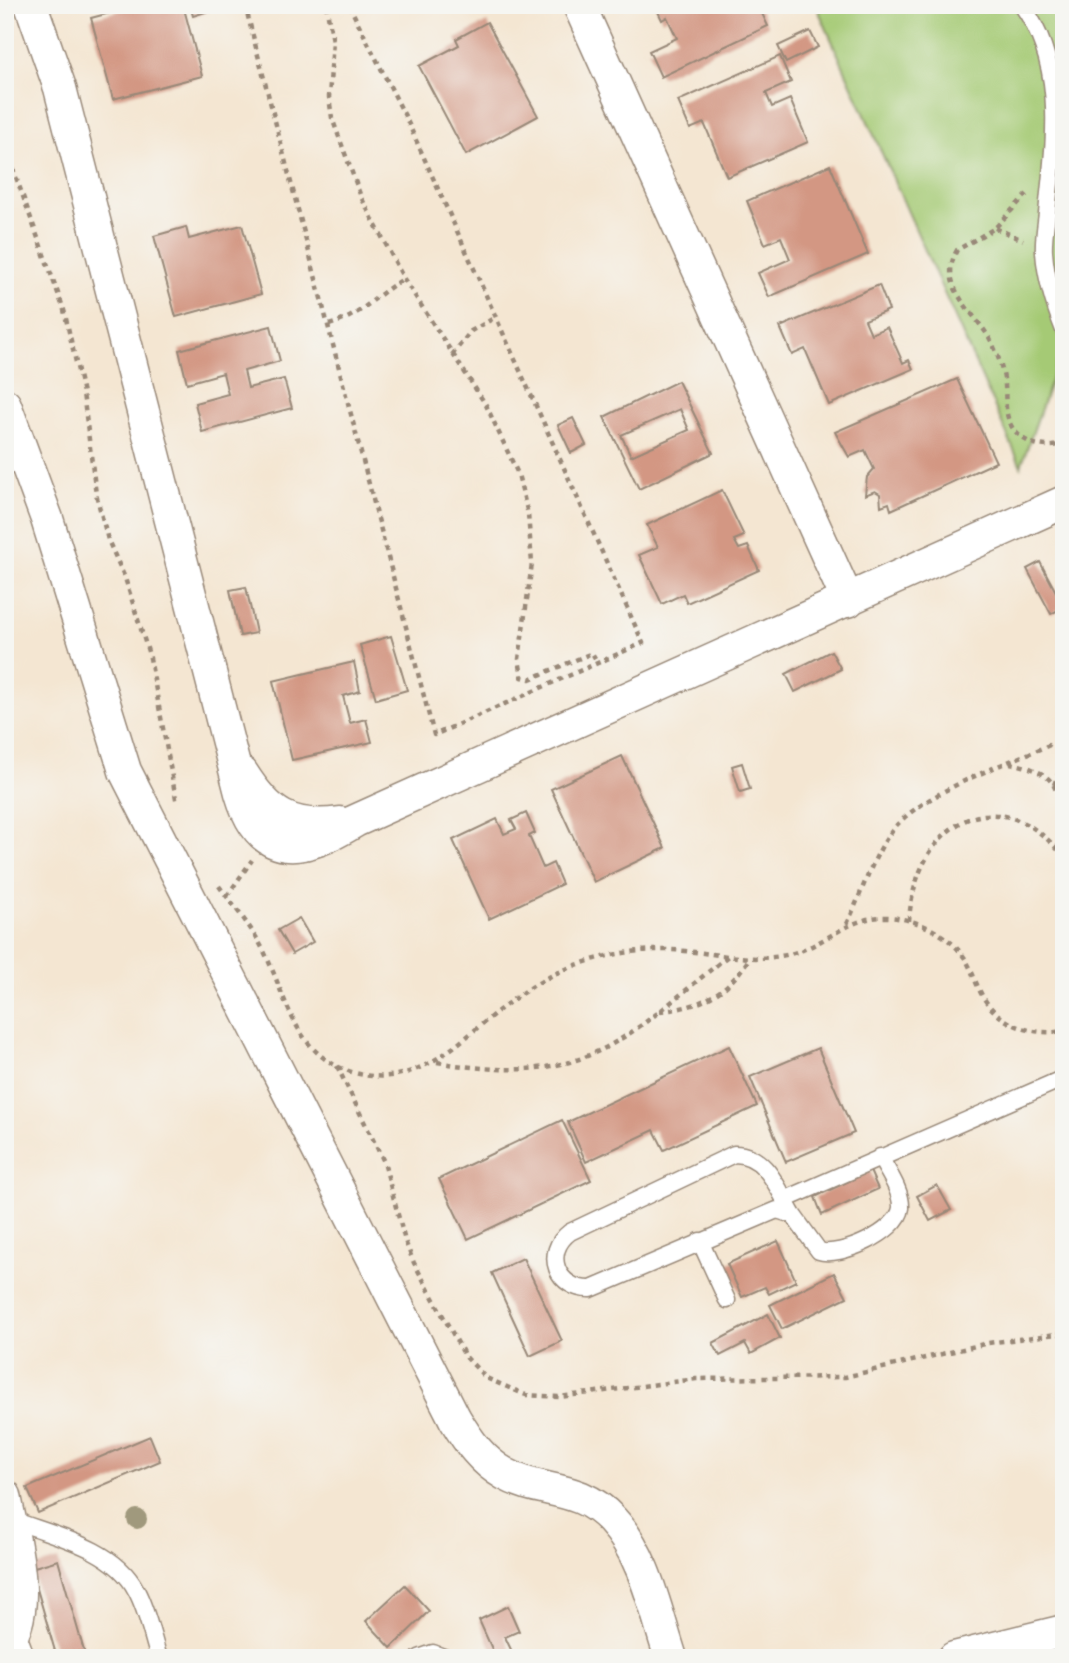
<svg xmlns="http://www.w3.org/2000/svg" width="1069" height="1663" font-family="Pangolin,sans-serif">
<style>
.green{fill:#a5ca74;stroke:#707a49;stroke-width:2}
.building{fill:#d39783;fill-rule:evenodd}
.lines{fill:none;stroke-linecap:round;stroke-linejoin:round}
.lane-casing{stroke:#988878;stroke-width:19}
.street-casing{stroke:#988878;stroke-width:35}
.path{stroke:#988878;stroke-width:4.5;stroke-dasharray:5 5;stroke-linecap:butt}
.lane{stroke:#fff;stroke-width:16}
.street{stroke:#fff;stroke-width:32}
.tree{fill:#a0997d}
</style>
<rect width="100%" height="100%" fill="#f6f6f2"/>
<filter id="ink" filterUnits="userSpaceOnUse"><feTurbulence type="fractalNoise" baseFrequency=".0143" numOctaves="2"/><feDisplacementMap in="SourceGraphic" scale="14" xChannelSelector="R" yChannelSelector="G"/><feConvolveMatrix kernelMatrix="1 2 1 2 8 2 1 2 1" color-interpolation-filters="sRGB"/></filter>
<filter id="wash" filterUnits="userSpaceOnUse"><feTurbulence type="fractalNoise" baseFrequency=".00686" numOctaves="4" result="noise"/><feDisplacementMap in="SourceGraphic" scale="28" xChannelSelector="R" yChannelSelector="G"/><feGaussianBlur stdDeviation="1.57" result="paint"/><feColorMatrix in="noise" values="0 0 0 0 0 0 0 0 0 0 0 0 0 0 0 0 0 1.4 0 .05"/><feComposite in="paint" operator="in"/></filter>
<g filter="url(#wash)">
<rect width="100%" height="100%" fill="#f4e6d2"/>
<!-- green -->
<polygon class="green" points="816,5 1064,5 1064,343 1021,466"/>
<g id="blocks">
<!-- building -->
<g class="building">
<polygon points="140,5 183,5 202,76 113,99 91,18"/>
<polygon points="190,5 213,5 215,9 193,16"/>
<polygon points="655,5 744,5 745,8 758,5 768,26 661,77 649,51 677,38 667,17 662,20"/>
<polygon points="487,22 538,116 466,155 419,66 459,45 456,39"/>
<polygon points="810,31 818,47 786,63 778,46"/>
<polygon points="780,56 791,82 766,93 772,107 790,99 808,142 727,177 704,123 690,129 678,101"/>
<polygon points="830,165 868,254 769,297 758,273 790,259 781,237 765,244 747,201"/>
<polygon points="242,225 261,294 176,317 154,236 186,227 189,239"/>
<polygon points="879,285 889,310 865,320 871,334 887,327 903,363 909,360 913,369 829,405 805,349 792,355 780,327"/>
<polygon points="271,326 280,361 244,371 248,388 284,379 292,408 202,432 195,403 228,394 223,373 187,383 179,350"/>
<polygon points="957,379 996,462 891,510 889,503 881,506 880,494 875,491 865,495 867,477 874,469 865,450 849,457 835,432"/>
<path d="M 678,381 L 713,453 L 639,489 L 604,417 ZM 680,409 L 689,430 L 631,456 L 621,435 Z"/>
<polygon points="573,418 586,445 571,453 558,425"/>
<polygon points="722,490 744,536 734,540 739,549 748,546 759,570 687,603 683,594 662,604 639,555 658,547 647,525"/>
<polygon points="1040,562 1064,607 1051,614 1027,569"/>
<polygon points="246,587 256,633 240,636 230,590"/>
<polygon points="391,636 407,690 376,699 360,645"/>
<polygon points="831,651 841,669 795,692 786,674"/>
<polygon points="354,662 360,691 343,696 350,723 366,719 372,742 292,760 273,681"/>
<polygon points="622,756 665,848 594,882 551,789"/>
<polygon points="742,763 750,789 740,792 732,766"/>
<polygon points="526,813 535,833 529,836 543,868 553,863 562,884 489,919 453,840 497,819 504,834 516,829 511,820"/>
<polygon points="299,918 313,942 292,954 278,930"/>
<polygon points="729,1046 757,1106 664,1150 654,1130 586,1162 568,1122"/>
<polygon points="818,1048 854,1133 786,1162 750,1077"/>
<polygon points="562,1120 591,1180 468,1239 439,1179"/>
<polygon points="870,1171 878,1189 822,1215 815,1197"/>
<polygon points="937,1185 951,1210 930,1221 917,1196"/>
<polygon points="778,1241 796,1281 769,1294 765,1287 742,1297 727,1264"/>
<polygon points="523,1258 562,1341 530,1356 492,1273"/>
<polygon points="834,1273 847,1297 782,1329 770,1305"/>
<polygon points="768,1314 780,1338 751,1354 745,1343 720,1356 713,1343"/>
<polygon points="150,1436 160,1461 38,1513 27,1488"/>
<polygon points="58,1560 86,1658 57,1658 31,1568"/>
<polygon points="405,1585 429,1611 391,1648 366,1621"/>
<polygon points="508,1606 519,1631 505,1637 515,1658 496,1658 479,1620"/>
</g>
</g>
</g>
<g filter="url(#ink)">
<use href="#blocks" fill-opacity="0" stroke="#988878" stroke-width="2"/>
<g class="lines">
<!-- lane casing -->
<g class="lane-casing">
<g id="lane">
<path d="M 1022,5 C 1065,66 1055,134 1048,203 C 1047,219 1043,236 1044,252 C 1046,279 1054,305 1064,330"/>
<polyline points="784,1200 1064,1078"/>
<path d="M 793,1215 C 778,1190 767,1154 734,1154 L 570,1232 C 542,1253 557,1290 591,1289 L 777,1210 L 793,1215 L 819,1251 C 840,1258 898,1232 901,1208 C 902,1191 887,1171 880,1157"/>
<polyline points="700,1241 727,1300"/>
<path d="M 10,1519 C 51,1535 114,1547 136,1590 C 147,1610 152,1636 159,1658"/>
<polyline points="16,1629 27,1658"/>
<polyline points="419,1658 433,1653 446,1658"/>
</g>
</g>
<!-- street casing -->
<g class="street-casing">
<g id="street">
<path d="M 31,5 L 60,88 L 241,793 C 261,862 303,853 355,821 L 1064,502"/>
<polyline points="579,5 848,601"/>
<path d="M 5,405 L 47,519 L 125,771 L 455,1419 C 468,1441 482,1461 505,1474 C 542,1495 578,1483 612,1520 C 645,1555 656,1613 671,1658"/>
<path d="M 242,773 C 268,814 290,830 340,823"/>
<path d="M 5,1496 C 12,1534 35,1614 5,1643"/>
<polyline points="954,1658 1064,1631"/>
</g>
</g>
<!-- path -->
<g class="path">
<polyline points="245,5 434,735 643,643 406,118 349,5"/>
<polyline points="326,5 333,41 329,97 332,118 361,197 404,279 486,405 518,474 528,514 532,563 519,659 522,677 530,679 592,653 598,663"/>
<polyline points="5,88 12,166 64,310 83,393 96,494 108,540 125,578 150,658 177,804"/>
<path d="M 1027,194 L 995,228 L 957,250 C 937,286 973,310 990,339 C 997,352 1003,369 1005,385 C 1006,399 1004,414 1012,427 C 1024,445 1044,449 1064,444"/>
<polyline points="995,228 1023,240"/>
<path d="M 329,325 C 364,315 374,295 404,279"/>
<polyline points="452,355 471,331 494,318"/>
<path d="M 1010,763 C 1025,766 1046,771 1054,786 C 1058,794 1059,804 1064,812"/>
<polyline points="1054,785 1064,759"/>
<path d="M 219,886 C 232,904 248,923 259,942 C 287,991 290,1055 355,1073 C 416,1089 455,1045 498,1011 C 518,995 542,979 566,969 C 602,954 646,947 685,951 C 719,954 756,963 790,954 C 823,946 846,919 881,917 C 911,916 947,932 964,957 C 973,970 976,987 985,1000 C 1002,1026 1034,1036 1064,1031"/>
<polyline points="227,896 252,860"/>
<path d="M 909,921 C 915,826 995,772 1064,857"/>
<path d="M 847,924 C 861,895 872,858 891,832 C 921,791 1016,760 1064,739"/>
<path d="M 660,1011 C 701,1008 729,992 750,957"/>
<path d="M 437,1062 C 587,1088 619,1043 728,956"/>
<polyline points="337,1066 384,1162 405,1241 414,1263 465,1356 486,1378 526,1395 559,1397 696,1379 845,1377 988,1343 1064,1333"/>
</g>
<!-- lane -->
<use href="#lane" class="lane"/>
<!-- street -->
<use href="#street" class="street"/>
</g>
<!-- trees -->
<circle class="tree" cx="137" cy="1519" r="10"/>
</g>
<!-- margin -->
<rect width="1069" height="1663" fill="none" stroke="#f6f6f2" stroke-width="28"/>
</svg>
